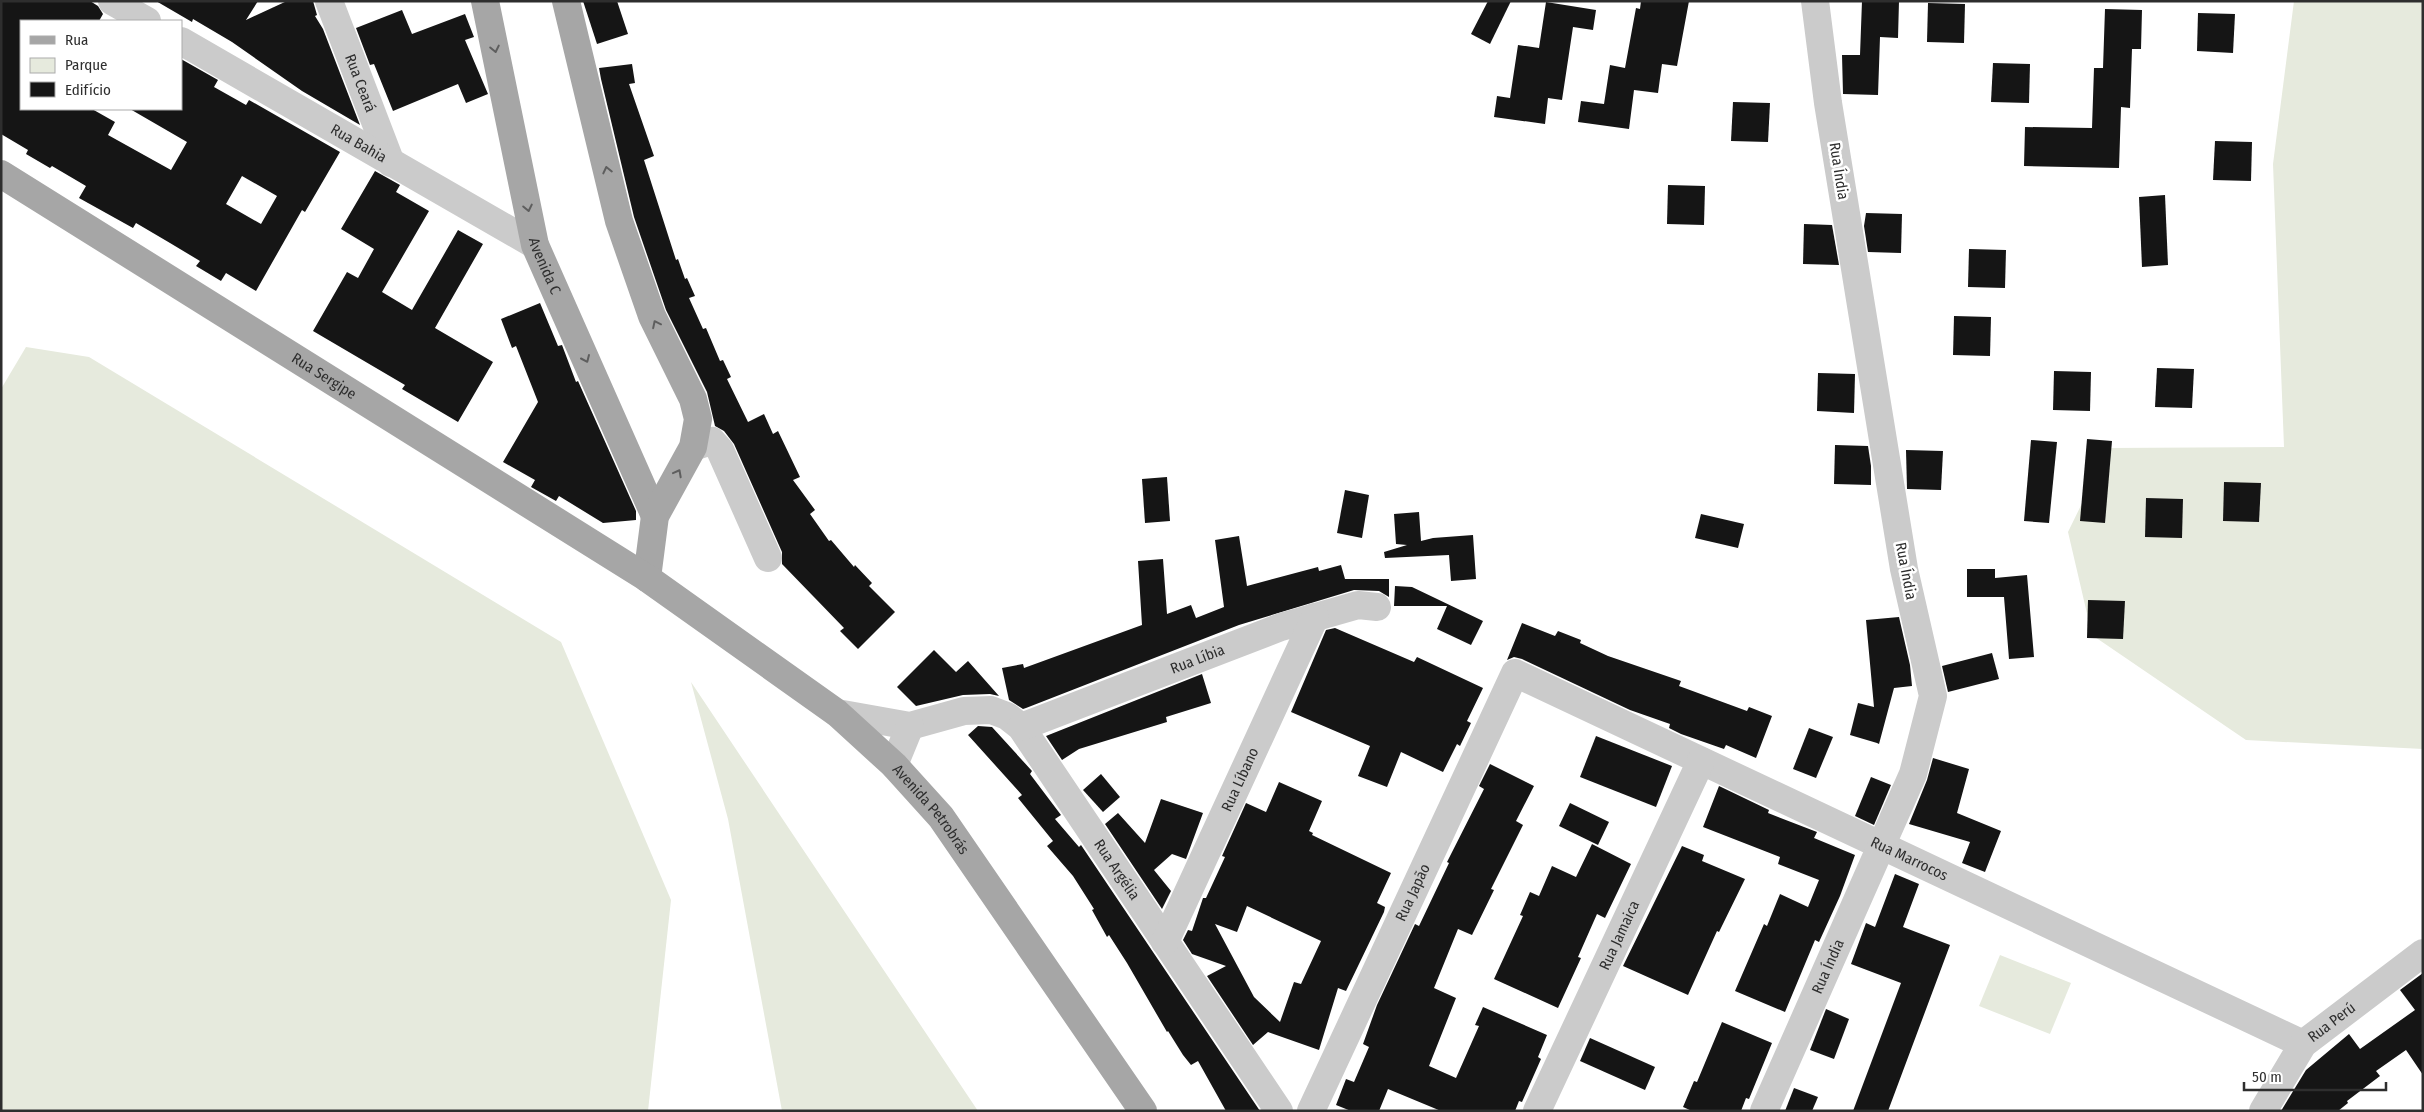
<svg xmlns="http://www.w3.org/2000/svg" width="2424" height="1112" font-family="'Fira Sans Condensed',sans-serif">
<style>
.green{fill:#e6eadd}
.building{fill:#151515;fill-rule:evenodd}
.lines{fill:none;stroke-linecap:round;stroke-linejoin:round}
.minor{stroke:#cbcbcb;stroke-width:28}
.major{stroke:#a6a6a6;stroke-width:28}
.oneway{stroke:#5e5e5e}
.labels{text-anchor:middle;dominant-baseline:central;stroke-width:5;stroke-linejoin:round;paint-order:stroke}
.street-label{font-size:15px;fill:#2e2e2e;stroke:#fff}
</style>
<rect width="100%" height="100%" fill="#fff"/>
<!-- green -->
<g class="green">
<polygon points="2294,1 2423,1 2423,749 2246,740 2092,635 2068,532 2109,448 2284,447 2273,164"/>
<polygon points="26,347 89,357 561,642 671,900 648,1111 1,1111 1,389"/>
<polygon points="691,682 978,1111 782,1111 728,819"/>
<polygon points="2000,955 2071,983 2050,1034 1979,1006"/>
</g>
<!-- building -->
<g class="building">
<path d="M 1,1 L 90,1 L 98,6 L 103,14 L 99,21 L 21,21 L 21,109 L 92,109 L 115,122 L 108,135 L 171,170 L 187,142 L 130,109 L 181,109 L 181,59 L 218,80 L 214,87 L 246,105 L 249,100 L 340,152 L 305,212 L 302,210 L 256,291 L 226,273 L 221,281 L 196,266 L 200,261 L 170,243 L 136,223 L 133,228 L 79,198 L 86,186 L 52,166 L 50,168 L 26,154 L 28,150 L 1,134 ZM 242,176 L 277,196 L 261,224 L 226,204 Z"/>
<polygon points="156,1 258,1 246,20 287,1 313,1 317,15 315,16 323,29 360,125 302,91 232,42 193,19 192,22"/>
<polygon points="583,1 617,1 628,34 597,44"/>
<polygon points="1488,1 1511,1 1490,44 1471,34"/>
<polygon points="1641,1 1689,1 1677,66 1662,64 1658,93 1634,90 1629,129 1578,122 1581,101 1604,104 1610,65 1625,68 1636,8 1640,9"/>
<polygon points="1862,1 1899,1 1898,38 1880,37 1878,95 1843,94 1842,55 1860,55"/>
<polygon points="1546,2 1596,10 1593,30 1573,27 1562,100 1548,98 1545,124 1494,117 1497,96 1510,98 1518,45 1539,48"/>
<polygon points="1928,3 1965,4 1964,43 1927,42"/>
<polygon points="2105,9 2142,10 2141,49 2132,49 2130,108 2121,107 2119,168 2024,166 2025,127 2092,128 2094,68 2103,68"/>
<polygon points="402,10 412,34 465,14 474,37 465,40 488,94 466,103 458,84 393,111 374,64 370,65 356,28"/>
<polygon points="2198,13 2235,14 2233,53 2197,51"/>
<polygon points="1993,63 2030,64 2029,103 1991,102"/>
<polygon points="632,64 635,83 629,84 654,156 644,160 676,260 678,259 685,279 687,278 695,296 689,298 703,329 706,328 720,361 723,360 731,377 727,379 748,422 764,414 773,434 778,431 800,477 793,480 815,510 810,514 829,541 831,540 854,567 855,565 872,583 869,586 895,612 858,649 840,631 844,628 782,564 782,552 734,444 724,431 715,426 707,392 666,310 634,217 601,79 599,68"/>
<polygon points="1733,102 1770,103 1768,142 1731,141"/>
<polygon points="2215,141 2252,142 2251,181 2213,180"/>
<polygon points="375,171 400,185 396,192 429,211 382,292 412,310 458,230 483,244 435,328 493,362 458,422 402,389 405,385 313,331 347,272 358,278 374,249 341,229"/>
<polygon points="1668,185 1705,186 1704,225 1667,224"/>
<polygon points="2165,195 2168,265 2142,267 2139,197"/>
<polygon points="1866,213 1902,214 1901,253 1868,252 1864,226"/>
<polygon points="1804,224 1832,225 1839,265 1803,264"/>
<polygon points="1969,249 2006,250 2005,288 1968,287"/>
<polygon points="540,303 558,346 562,345 576,382 578,381 636,511 636,520 603,523 559,496 556,501 531,487 535,480 503,462 538,402 516,346 512,348 501,319"/>
<polygon points="1954,316 1991,317 1990,356 1953,355"/>
<polygon points="2157,368 2194,369 2192,408 2155,407"/>
<polygon points="2054,371 2091,372 2090,411 2053,410"/>
<polygon points="1818,373 1855,374 1854,413 1817,411"/>
<polygon points="2087,439 2112,441 2105,523 2080,521"/>
<polygon points="2031,440 2057,442 2049,523 2024,521"/>
<polygon points="1835,445 1868,446 1871,466 1871,485 1834,484"/>
<polygon points="1906,450 1943,451 1941,490 1907,489"/>
<polygon points="1167,477 1170,521 1145,523 1142,479"/>
<polygon points="2224,482 2261,483 2259,522 2223,521"/>
<polygon points="1345,490 1369,495 1362,538 1337,533"/>
<polygon points="2146,498 2183,499 2182,538 2145,537"/>
<polygon points="1419,512 1421,541 1433,538 1473,535 1476,579 1451,581 1449,555 1385,558 1384,552 1407,545 1396,544 1394,514"/>
<polygon points="1701,514 1744,524 1738,548 1695,538"/>
<polygon points="1239,536 1247,586 1318,567 1319,571 1341,565 1345,579 1389,579 1389,597 1379,591 1354,590 1239,625 1026,708 1023,709 1009,700 1002,668 1023,664 1024,668 1142,625 1138,561 1163,559 1167,614 1191,605 1196,618 1224,607 1215,540"/>
<polygon points="1967,569 1995,569 1995,578 2027,575 2034,657 2009,659 2004,597 1967,597"/>
<polygon points="1395,586 1412,587 1483,621 1471,645 1437,629 1447,606 1394,606"/>
<polygon points="2088,600 2125,601 2123,639 2087,638"/>
<polygon points="1899,617 1910,665 1912,686 1894,688 1879,744 1877,743 1850,735 1858,703 1874,707 1866,620"/>
<polygon points="1522,623 1555,636 1558,631 1581,640 1580,643 1608,656 1681,681 1679,686 1747,711 1749,707 1772,716 1756,758 1726,745 1724,749 1681,734 1669,728 1670,724 1630,710 1522,659 1514,657 1507,660"/>
<polygon points="1335,628 1414,662 1417,657 1483,688 1467,721 1471,723 1460,746 1457,744 1443,772 1401,752 1387,787 1358,776 1370,746 1291,712 1326,630"/>
<polygon points="934,650 956,672 968,661 999,696 990,694 963,695 916,706 897,687"/>
<polygon points="1992,653 1999,679 1948,692 1942,666"/>
<polygon points="1202,674 1211,703 1166,717 1167,722 1079,749 1062,760 1046,736"/>
<polygon points="978,726 992,727 1032,771 1030,774 1061,815 1055,819 1079,847 1081,845 1260,1111 1226,1111 1198,1061 1191,1065 1183,1055 1168,1031 1167,1032 1127,963 1109,935 1107,937 1092,910 1094,909 1073,876 1047,846 1053,841 1018,798 1022,795 968,735"/>
<polygon points="1809,728 1833,737 1816,778 1793,769"/>
<polygon points="1596,736 1672,766 1656,807 1580,777"/>
<polygon points="1933,758 1969,769 1957,813 2001,831 1985,872 1962,863 1970,842 1909,824 1927,780"/>
<polygon points="1490,764 1534,786 1516,821 1523,825 1491,889 1494,890 1472,935 1458,929 1434,988 1456,998 1429,1066 1456,1078 1479,1026 1475,1025 1483,1007 1547,1035 1538,1057 1541,1059 1522,1102 1519,1101 1515,1111 1441,1111 1388,1089 1379,1111 1351,1111 1336,1105 1346,1079 1354,1082 1369,1047 1363,1044 1377,1005 1415,924 1419,926 1449,863 1447,862 1484,789 1479,786"/>
<polygon points="1101,774 1120,797 1103,812 1083,790"/>
<polygon points="1871,777 1891,785 1874,825 1855,816"/>
<path d="M 1279,782 L 1322,801 L 1309,831 L 1313,833 L 1312,835 L 1391,873 L 1377,903 L 1385,907 L 1384,912 L 1346,991 L 1338,988 L 1319,1050 L 1268,1032 L 1253,1045 L 1207,976 L 1226,966 L 1192,954 L 1183,940 L 1188,930 L 1192,931 L 1203,898 L 1206,898 L 1225,857 L 1222,856 L 1246,803 L 1266,812 ZM 1247,906 L 1321,941 L 1301,984 L 1294,982 L 1280,1022 L 1254,997 L 1215,924 L 1237,932 Z"/>
<polygon points="1719,786 1769,810 1768,813 1817,832 1814,838 1855,855 1840,896 1819,942 1815,940 1785,1012 1735,991 1764,924 1767,926 1780,894 1808,907 1819,880 1778,864 1780,857 1703,827"/>
<polygon points="1161,799 1203,813 1186,859 1172,854 1154,870 1171,891 1162,909 1105,824 1118,813 1145,843"/>
<polygon points="1570,803 1609,822 1598,845 1559,826"/>
<polygon points="1592,844 1631,864 1605,918 1597,914 1578,957 1581,958 1558,1008 1494,979 1523,916 1520,915 1530,892 1539,896 1552,866 1576,877"/>
<polygon points="1682,846 1704,855 1702,861 1745,879 1719,932 1717,931 1688,995 1623,966"/>
<polygon points="1895,874 1919,884 1903,927 1950,945 1888,1111 1853,1111 1901,983 1851,964 1866,923 1875,927"/>
<polygon points="2423,973 2423,1075 2406,1050 2376,1071 2380,1076 2347,1101 2348,1103 2338,1111 2281,1111 2306,1070 2349,1034 2360,1049 2415,1010 2400,990"/>
<polygon points="1826,1009 1849,1019 1834,1059 1810,1050"/>
<polygon points="1722,1022 1772,1043 1749,1099 1746,1098 1741,1111 1692,1111 1683,1107 1694,1081 1697,1082"/>
<polygon points="1590,1038 1655,1067 1645,1090 1580,1061"/>
<polygon points="1794,1088 1818,1097 1812,1111 1785,1111"/>
</g>
<g class="lines">
<!-- minor -->
<g class="minor">
<polyline points="112,1 147,21"/>
<path id="s1" d="M 329,1 L 391,163"/>
<path id="s2" d="M 181,41 L 535,245"/>
<polyline points="693,447 712,441 720,450 768,558"/>
<path id="s3" d="M 837,713 L 910,726 L 964,711 L 991,710 L 1007,716 L 1021,727 L 1279,1111"/>
<path id="s4" d="M 1021,727 L 1281,627 L 1358,605 L 1377,607"/>
<polyline points="894,765 910,726"/>
<path id="s5" d="M 1165,942 L 1315,617"/>
<path id="s6" d="M 1311,1111 L 1515,673 L 2303,1044"/>
<path id="s7" d="M 1537,1111 L 1701,761"/>
<path id="s8" d="M 1764,1111 L 1913,774 L 1933,696 L 1904,569 L 1828,103 L 1815,1"/>
<path id="s9" d="M 2263,1111 L 2303,1044 L 2423,953"/>
</g>
<!-- major -->
<g class="major">
<path id="s10" d="M 485,1 L 535,245 L 655,516"/>
<polyline points="566,1 619,221 652,316 693,399 698,419 693,447 655,516 647,578"/>
<path id="s11" d="M 1,174 L 647,578 L 837,713 L 894,765 L 941,817 L 1143,1111"/>
</g>
</g>
<!-- one-way arrows -->
<defs><path id="oneway-chevron" d="M-2-3.5L2.5 0L-2 3.5" fill="none" stroke-width="1.6" stroke-linecap="round" stroke-linejoin="round" transform="scale(1.25)"/></defs>
<g class="oneway">
<use href="#oneway-chevron" transform="translate(495 49) rotate(78)"/>
<use href="#oneway-chevron" transform="translate(607 170) rotate(-103)"/>
<use href="#oneway-chevron" transform="translate(528 208) rotate(78)"/>
<use href="#oneway-chevron" transform="translate(656 324) rotate(-116)"/>
<use href="#oneway-chevron" transform="translate(586 359) rotate(66)"/>
<use href="#oneway-chevron" transform="translate(678 473) rotate(-62)"/>
</g>
<g class="labels">
<!-- street labels -->
<g class="street-label">
<text stroke="none"><textPath href="#s1" startOffset="88">Rua Ceará</textPath></text>
<text stroke="none"><textPath href="#s2" startOffset="205">Rua Bahia</textPath></text>
<text transform="translate(1839 171) rotate(81)">Rua Índia</text>
<text stroke="none"><textPath href="#s10" startOffset="272">Avenida C</textPath></text>
<text stroke="none"><textPath href="#s11" startOffset="381">Rua Sergipe</textPath></text>
<text transform="translate(1906 571) rotate(79)">Rua Índia</text>
<text stroke="none"><textPath href="#s4" startOffset="189">Rua Líbia</textPath></text>
<text stroke="none"><textPath href="#s5" startOffset="179">Rua Líbano</textPath></text>
<text stroke="none"><textPath href="#s11" startOffset="1130">Avenida Petrobrás</textPath></text>
<text stroke="none"><textPath href="#s6" startOffset="919">Rua Marrocos</textPath></text>
<text stroke="none"><textPath href="#s3" startOffset="364">Rua Argélia</textPath></text>
<text stroke="none"><textPath href="#s6" startOffset="241">Rua Japão</textPath></text>
<text stroke="none"><textPath href="#s7" startOffset="194">Rua Jamaica</textPath></text>
<text stroke="none"><textPath href="#s8" startOffset="158">Rua Índia</textPath></text>
<text stroke="none"><textPath href="#s9" startOffset="114">Rua Perú</textPath></text>
</g>
</g>
<!-- border -->
<rect width="2424" height="1112" fill="none" stroke="#2e2e2e" stroke-width="5"/>
<!-- legend -->
<rect x="20" y="20" width="162" height="90" fill="#ffffff" stroke="#ababab"/>
<rect x="30" y="36" width="25" height="8" fill="#a6a6a6" stroke="#ababab"/>
<text x="65" y="45" font-size="15" fill="#2e2e2e">Rua</text>
<rect x="30" y="58" width="25" height="15" fill="#e6eadd" stroke="#ababab"/>
<text x="65" y="70" font-size="15" fill="#2e2e2e">Parque</text>
<rect x="30" y="82" width="25" height="15" fill="#151515" stroke="#ababab"/>
<text x="65" y="95" font-size="15" fill="#2e2e2e">Edifício</text>
<!-- scale -->
<path d="M2244 1082v8h142v-8" fill="none" stroke="#2e2e2e" stroke-width="2.5"/>
<text x="2252" y="1082" font-size="15" fill="#2e2e2e" stroke="#ffffff" stroke-width="4" paint-order="stroke">50 m</text>
</svg>
